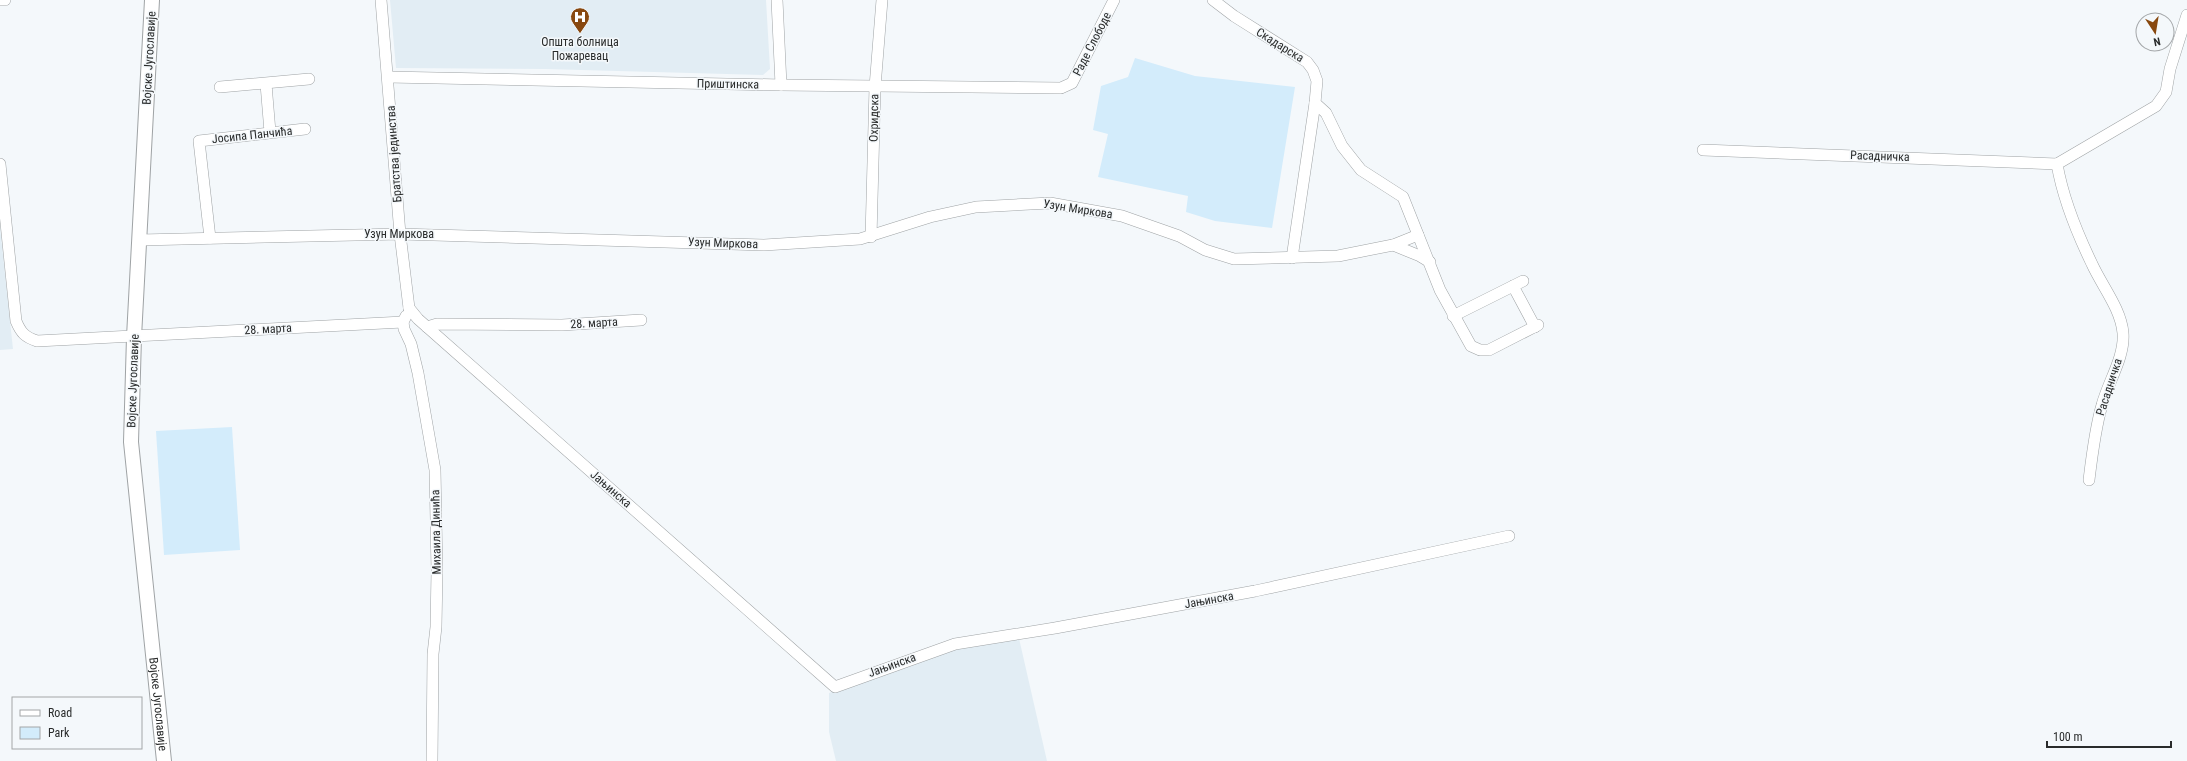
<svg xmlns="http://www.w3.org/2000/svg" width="2187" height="761" font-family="'Roboto Condensed',sans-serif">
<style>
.built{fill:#e2edf4}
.green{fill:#d3ecfb}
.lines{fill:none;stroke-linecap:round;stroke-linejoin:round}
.minor-casing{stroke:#9fa3a5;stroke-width:12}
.major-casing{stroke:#9fa3a5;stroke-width:16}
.minor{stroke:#fff;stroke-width:11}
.major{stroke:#fff;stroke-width:14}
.labels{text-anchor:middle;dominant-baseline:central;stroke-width:3;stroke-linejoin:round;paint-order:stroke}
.poi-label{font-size:12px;fill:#292b2b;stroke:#f4f8fb}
.street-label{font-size:12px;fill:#292b2b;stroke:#f4f8fb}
</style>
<rect width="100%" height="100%" fill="#f4f8fb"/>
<!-- built -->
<g class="built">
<polygon points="390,0 766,0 770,69 763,75 545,69 396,68"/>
<polygon points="0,226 13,349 0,350"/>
<polygon points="1018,634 1047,761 836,761 829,732 829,693 896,666 960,646"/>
</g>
<!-- green -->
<g class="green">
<polygon points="1135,58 1195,76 1295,87 1272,228 1215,221 1186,212 1188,196 1098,177 1108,134 1093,130 1101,86 1128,77"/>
<polygon points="232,427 240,550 164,555 156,431"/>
</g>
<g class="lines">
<!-- minor casing -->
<g class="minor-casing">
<g id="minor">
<polyline points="0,0 5,0"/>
<polyline points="381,0 400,234 409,308"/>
<polyline points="777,0 781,85"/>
<polyline points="1213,0 1234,16 1307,62 1313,70 1317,81 1315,103 1326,113 1342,146 1361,170 1403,197 1440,290 1471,346 1480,350 1489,350 1538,325"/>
<polyline points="388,77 781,85 1061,88 1072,83 1114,0"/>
<polyline points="266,84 270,132"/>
<polyline points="220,87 309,79"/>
<polyline points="1703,150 2057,164"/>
<path d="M 0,164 L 16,321 C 21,333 25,337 37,341 L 403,322"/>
<polyline points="871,237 875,87 882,0"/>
<polyline points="210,238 199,141 305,129"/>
<polyline points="140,240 400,234 764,245 860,239 930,217 976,207 1050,203 1122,216 1179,236 1205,250 1234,259 1338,256 1393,245 1418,235"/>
<polyline points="1393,245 1420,256 1430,262"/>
<polyline points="1292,258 1315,103"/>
<polyline points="1513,286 1535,327"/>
<polyline points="409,308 418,319 835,687 955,644 1055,628 1255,591 1509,536"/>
<polyline points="406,316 403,322 404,329 411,344 418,373 435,470 437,571 436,627 433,654 432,761"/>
<polyline points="1453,316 1523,281"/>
<polyline points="427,327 437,324 562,325 641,320"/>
<path d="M 2089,480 C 2092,455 2095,429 2102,405 C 2108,382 2125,357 2123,333 C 2121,309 2102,286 2092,264 C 2077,233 2063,199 2057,164 L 2156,106 L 2166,92 L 2170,69 L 2187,15"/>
</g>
</g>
<!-- major casing -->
<g class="major-casing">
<g id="major">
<path id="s1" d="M 152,0 L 134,337 L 131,442 L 164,761"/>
</g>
</g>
<!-- minor -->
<use href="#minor" class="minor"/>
<!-- major -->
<use href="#major" class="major"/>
</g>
<!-- icons -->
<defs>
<g id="hospital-pin" transform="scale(1)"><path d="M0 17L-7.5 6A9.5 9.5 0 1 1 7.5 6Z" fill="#88480f" stroke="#f4f8fb"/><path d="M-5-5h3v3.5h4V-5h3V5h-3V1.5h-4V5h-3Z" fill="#fff"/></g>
</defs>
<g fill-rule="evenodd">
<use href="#hospital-pin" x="580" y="17"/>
</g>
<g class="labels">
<!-- poi labels -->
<g class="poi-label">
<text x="580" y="42">Општа болница<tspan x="580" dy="14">Пожаревац</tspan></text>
</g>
<!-- street labels -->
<g class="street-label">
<text transform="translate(1092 44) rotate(-63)">Раде Слободе</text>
<text transform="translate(1280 45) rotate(32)">Скадарска</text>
<text transform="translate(149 58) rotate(-87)">Војске Југославије</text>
<text transform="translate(728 84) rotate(1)">Приштинска</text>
<text transform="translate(874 118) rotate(-89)">Охридска</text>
<text transform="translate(252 135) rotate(-6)">Јосипа Панчића</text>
<text transform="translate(394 154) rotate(-94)">Братства јединства</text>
<text transform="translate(1880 156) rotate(2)">Расадничка</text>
<text transform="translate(1078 209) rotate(9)">Узун Миркова</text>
<text x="399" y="234">Узун Миркова</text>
<text transform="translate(723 243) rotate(2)">Узун Миркова</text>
<text transform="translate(594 323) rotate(-3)">28. марта</text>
<text transform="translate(268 329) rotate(-3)">28. марта</text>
<text transform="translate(133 381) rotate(-88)">Војске Југославије</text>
<text transform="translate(2109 387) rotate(-72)">Расадничка</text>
<text transform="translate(611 489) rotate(41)">Јањинска</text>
<text transform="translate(436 532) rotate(-91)">Михаила Динића</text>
<text transform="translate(1209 600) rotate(-10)">Јањинска</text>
<text transform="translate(892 665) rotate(-20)">Јањинска</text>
<text stroke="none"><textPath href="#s1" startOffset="706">Војске Југославије</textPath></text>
</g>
</g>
<!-- legend -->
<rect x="12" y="697" width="130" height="52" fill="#f4f8fb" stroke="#a3a6a8"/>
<rect x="20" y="710" width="20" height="6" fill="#ffffff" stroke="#a3a6a8"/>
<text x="48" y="717" font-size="12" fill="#292b2b">Road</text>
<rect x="20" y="727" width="20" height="12" fill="#d3ecfb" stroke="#a3a6a8"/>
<text x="48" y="737" font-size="12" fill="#292b2b">Park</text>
<!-- north arrow -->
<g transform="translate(2155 32) rotate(168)"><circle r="19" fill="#f4f8fb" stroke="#a3a6a8"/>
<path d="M0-3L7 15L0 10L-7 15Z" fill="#88480f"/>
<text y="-6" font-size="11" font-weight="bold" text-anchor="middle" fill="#292b2b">N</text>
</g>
<!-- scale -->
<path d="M2047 741v6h124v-6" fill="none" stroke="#292b2b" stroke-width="2"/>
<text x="2053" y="741" font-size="12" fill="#292b2b" stroke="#f4f8fb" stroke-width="3" paint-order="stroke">100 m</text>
</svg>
